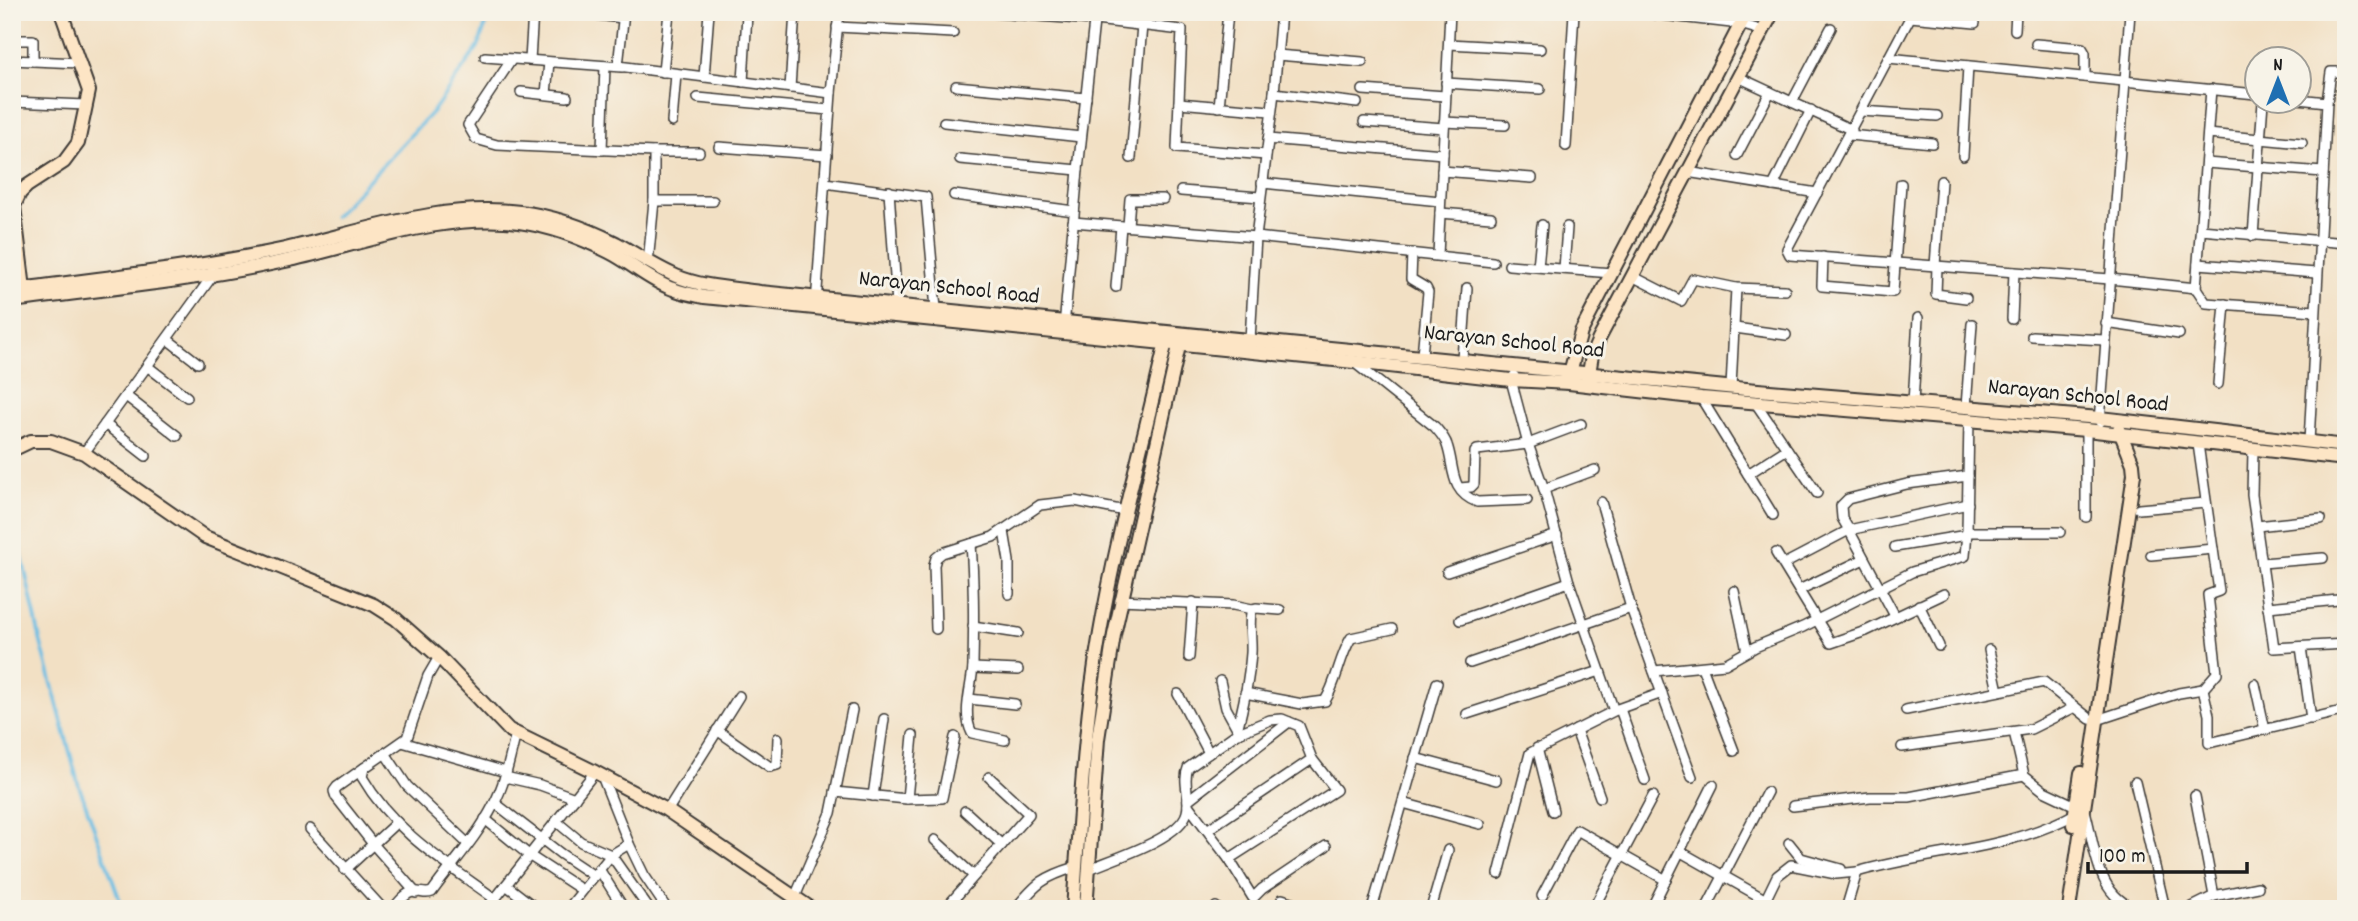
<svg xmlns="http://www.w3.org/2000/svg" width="2358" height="921" font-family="Dekko,sans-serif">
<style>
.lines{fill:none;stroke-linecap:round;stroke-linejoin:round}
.stream{stroke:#67bde4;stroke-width:3.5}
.street-casing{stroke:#3c3935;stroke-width:12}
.secondary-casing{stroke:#3c3935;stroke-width:16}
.street{stroke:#fff;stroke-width:9}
.secondary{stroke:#fde5c5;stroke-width:12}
.labels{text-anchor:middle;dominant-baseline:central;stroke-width:6;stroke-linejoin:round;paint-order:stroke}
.street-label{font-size:23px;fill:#1c1c1c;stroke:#f7f3e8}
</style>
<rect width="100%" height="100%" fill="#f7f3e8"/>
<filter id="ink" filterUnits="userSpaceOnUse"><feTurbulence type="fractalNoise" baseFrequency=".0143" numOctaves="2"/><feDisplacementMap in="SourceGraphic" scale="14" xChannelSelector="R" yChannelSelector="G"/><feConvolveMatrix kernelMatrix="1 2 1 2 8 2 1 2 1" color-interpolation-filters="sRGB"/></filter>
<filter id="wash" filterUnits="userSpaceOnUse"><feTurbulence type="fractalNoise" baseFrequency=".00686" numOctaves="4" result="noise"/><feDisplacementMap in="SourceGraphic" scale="28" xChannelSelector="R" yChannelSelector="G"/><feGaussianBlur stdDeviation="1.57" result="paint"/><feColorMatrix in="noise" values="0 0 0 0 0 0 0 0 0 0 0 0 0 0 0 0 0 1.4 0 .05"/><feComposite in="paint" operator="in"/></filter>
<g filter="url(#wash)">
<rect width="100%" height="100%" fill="#f2e0c4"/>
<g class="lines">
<!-- stream -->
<g class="stream">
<polyline points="334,217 434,110 478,47 490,12"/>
<polyline points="12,511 40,639 78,783 123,909"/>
</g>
</g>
</g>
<g filter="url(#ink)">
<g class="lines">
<!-- street casing -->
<g class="street-casing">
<g id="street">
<polyline points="572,12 623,18"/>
<polyline points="624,12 618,66 831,93"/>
<polyline points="980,12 1095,20 1182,30 1177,148 1266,155"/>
<polyline points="1636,12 1740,24 1764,31"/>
<polyline points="1913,12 1787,249 1790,255 2110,279 2196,288 2211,89"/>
<polyline points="1910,17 1975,23"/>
<polyline points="837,27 953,33"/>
<polyline points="2015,30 2016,12"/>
<polyline points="12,40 33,40 33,61 12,60"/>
<polyline points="1449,44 1540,49"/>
<polyline points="2036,44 2082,48 2085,53 2085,77"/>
<polyline points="1277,55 1362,62"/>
<polyline points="485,57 622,67"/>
<polyline points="1888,58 2256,94"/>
<polyline points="512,59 468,125 476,139 497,145 654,152 654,201 648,263"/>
<polyline points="530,60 533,12"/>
<polyline points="33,61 79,63"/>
<polyline points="663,72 669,12"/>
<polyline points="704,77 709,12"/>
<polyline points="1738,77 1852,130"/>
<polyline points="743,82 747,14"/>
<polyline points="1446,83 1540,89"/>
<polyline points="956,86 1086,98"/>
<polyline points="790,88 795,12"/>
<polyline points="1363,90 1445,96"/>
<polyline points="521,92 567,97"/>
<polyline points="1274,93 1357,103"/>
<polyline points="546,94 549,62"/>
<polyline points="698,98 829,110"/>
<polyline points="2298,99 2327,102"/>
<polyline points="12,102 86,105"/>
<polyline points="1792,102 1831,28"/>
<polyline points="1179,103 1270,111"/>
<polyline points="1219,107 1228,12"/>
<polyline points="1861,111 1937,116"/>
<polyline points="672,122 676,74"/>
<polyline points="944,122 1081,137"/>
<polyline points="1364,122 1444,128"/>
<polyline points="1444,122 1505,125"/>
<polyline points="2208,134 2302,143"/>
<polyline points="1849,135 1932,143"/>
<polyline points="1268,139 1443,154"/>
<polyline points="1566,146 1574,12"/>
<polyline points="719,147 827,155"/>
<polyline points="602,150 605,66"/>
<polyline points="654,152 699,152"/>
<polyline points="1737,155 1770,92"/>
<polyline points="1963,156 1968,66"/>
<polyline points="1131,158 1142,25"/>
<polyline points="960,159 1078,170"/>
<polyline points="2206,163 2323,172"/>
<polyline points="1442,171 1532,178"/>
<polyline points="1687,172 1817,193"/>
<polyline points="825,183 926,197 936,309"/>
<polyline points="1262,183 1440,201"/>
<polyline points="1773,186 1811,110"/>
<polyline points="889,191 897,305"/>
<polyline points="1181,191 1260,197"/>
<polyline points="954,195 1074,211"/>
<polyline points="654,201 713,201"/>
<polyline points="1440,213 1491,217"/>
<polyline points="1073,222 1256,237 1493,262"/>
<polyline points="1128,226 1130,199 1163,199"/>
<polyline points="2201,230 2346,243"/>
<polyline points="2253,236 2263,102"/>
<polyline points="1412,253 1411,279 1426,288 1428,292 1422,355"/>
<polyline points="1438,255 1450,12"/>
<polyline points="1823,257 1822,286 1893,292 1901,184"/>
<polyline points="2198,264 2316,273"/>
<polyline points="1509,265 1612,273"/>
<polyline points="1935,266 1941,181"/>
<polyline points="1937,266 1936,294 1966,298"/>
<polyline points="1538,267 1542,225"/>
<polyline points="1564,269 1567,227"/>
<polyline points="1632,276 1681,301 1693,279 1736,288 1731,387"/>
<polyline points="1116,287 1121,226"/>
<polyline points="1736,288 1785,290"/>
<polyline points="2196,288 2206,303 2315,311"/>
<polyline points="816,304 831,93 839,12"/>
<polyline points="2012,319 2014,272"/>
<polyline points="2106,323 2179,334"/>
<polyline points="1064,327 1078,170 1095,12"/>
<polyline points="1735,328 1786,335"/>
<polyline points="2032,336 2104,340"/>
<polyline points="167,339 198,363"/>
<polyline points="1250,340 1256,237 1274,93 1281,12"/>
<polyline points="1462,359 1467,288"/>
<path d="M 1355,363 L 1435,427 C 1440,433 1445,438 1447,445 C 1455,468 1449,491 1477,502 L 1527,500"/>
<polyline points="147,366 187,397"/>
<polyline points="2218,384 2225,304"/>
<polyline points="126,396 177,436"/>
<polyline points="1701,398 1773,515"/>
<polyline points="1755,402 1817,493"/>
<polyline points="1913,403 1918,318"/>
<polyline points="1966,407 1972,324"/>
<polyline points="1969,419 1967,532 2060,532"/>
<polyline points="2100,422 2130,12"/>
<polyline points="105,424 146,456"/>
<polyline points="2086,430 2086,517"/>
<polyline points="2309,442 2327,102 2331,72 2346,72"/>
<polyline points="2198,444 2219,591 2208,595 2217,673 2203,689"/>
<polyline points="2253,450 2252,495 2274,648 2346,644"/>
<polyline points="84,453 213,275 212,272"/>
<polyline points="1748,474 1787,449"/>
<polyline points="1460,488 1471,487 1474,484 1475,452 1477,450 1528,444 1581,424"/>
<polyline points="1544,489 1595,470"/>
<polyline points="1601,502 1631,608 1692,777"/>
<polyline points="2139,509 2206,503"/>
<polyline points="2257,526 2321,519"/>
<polyline points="1004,531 1009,561 1009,594"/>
<path d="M 971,544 C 974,584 974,624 973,664 C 973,684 961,713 972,733 L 1005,740"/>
<polyline points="1895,547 1967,535"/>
<polyline points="1776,553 1831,643 1866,631 1944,594"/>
<polyline points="2151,555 2213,549"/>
<polyline points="2262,563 2323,558"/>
<polyline points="1784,564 1849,530 1968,504"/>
<polyline points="1447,572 1557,535"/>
<polyline points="1799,590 1864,559"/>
<polyline points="1734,591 1747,651"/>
<polyline points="1120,600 1233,605 1252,609"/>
<polyline points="1919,605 1939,646"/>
<polyline points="2268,607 2338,600"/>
<polyline points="1895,616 1849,530 1842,518 1841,506 1848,499 1907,484 1968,476"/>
<polyline points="1460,620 1569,582"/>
<polyline points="973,626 1018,633"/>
<polyline points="936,629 934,565 936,558 942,553 993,537 1040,505 1075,501 1125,511"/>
<polyline points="2301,647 2311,719"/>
<polyline points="1989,650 1998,691"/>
<path d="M 439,657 L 428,676 L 407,738 L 364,768 L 362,777 C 394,832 444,862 495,899"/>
<polyline points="1189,657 1193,602"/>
<polyline points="1470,663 1631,608"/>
<polyline points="1702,667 1734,751"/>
<polyline points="973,668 1018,670"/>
<polyline points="1654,671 1725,664 1755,647 1803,627 1912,572 1965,556 1967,532"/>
<polyline points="1220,681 1226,708 1237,728"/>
<polyline points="2255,684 2265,730"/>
<path d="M 1245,693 L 1302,704 L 1325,701 C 1337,682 1339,658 1351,638 L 1392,629"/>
<polyline points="1178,694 1209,753"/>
<polyline points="969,699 1015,704"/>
<polyline points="1620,709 1645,780"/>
<polyline points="1615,710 1662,693"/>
<polyline points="1906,710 2044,682 2090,719 2097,720 2179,693 2203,689 2209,715 2209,743 2346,710"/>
<polyline points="1467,714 1600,671"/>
<polyline points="717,730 770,767 777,765 778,738"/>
<polyline points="1576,730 1600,797"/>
<polyline points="2014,732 2024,775 2044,791 2080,808"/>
<polyline points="402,742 506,772"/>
<polyline points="1902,747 2031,729 2075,707"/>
<polyline points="1537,748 1553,811"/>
<polyline points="385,753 407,786 467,843"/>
<polyline points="1415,758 1496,780"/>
<polyline points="364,768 337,787 334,791 336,797 373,844 416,893"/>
<polyline points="602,776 629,844 644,875 667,909"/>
<polyline points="505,777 540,785 575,798"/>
<polyline points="2135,782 2165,909"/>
<polyline points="835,792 907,799 942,798 955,737"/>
<polyline points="873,796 884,719"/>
<polyline points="2195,796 2214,896"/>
<polyline points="907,799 913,735"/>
<polyline points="1188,800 1289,722"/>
<polyline points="495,803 561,854 594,876"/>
<polyline points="1403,803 1480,824"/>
<polyline points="1188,805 1229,859 1253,898 1262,889 1326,846"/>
<polyline points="1793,806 1870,797 1909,797 2024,775"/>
<polyline points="667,811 739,696"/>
<polyline points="965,811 1002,845"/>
<path d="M 2085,811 C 2095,845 2096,898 2138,909"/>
<polyline points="485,819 530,856 582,890"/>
<polyline points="557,822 581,842 611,855 649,909"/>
<polyline points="310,829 383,909"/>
<polyline points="1207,830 1312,759 1299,726 1282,719 1270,720 1236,734"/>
<polyline points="935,840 974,876"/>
<polyline points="1789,843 1801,858 1841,869"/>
<polyline points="1681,852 1766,900"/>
<polyline points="1229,859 1336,790 1312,759"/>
<polyline points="599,869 624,909"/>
<path d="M 1089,869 C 1113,859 1181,838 1187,812 C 1191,797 1182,782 1188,768 L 1236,734 C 1243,708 1249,680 1251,653 C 1252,639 1248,621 1252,609 L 1256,608 L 1280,610"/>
<polyline points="345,870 397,822"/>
<polyline points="1499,874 1530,753 1614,711 1569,582 1544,489 1528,444 1511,380 1514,376"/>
<polyline points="506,885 537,909"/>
<polyline points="1542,896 1577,830 1666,880"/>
<polyline points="795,897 831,813 852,710"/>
<path d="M 393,909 C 398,903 405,893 413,892 C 421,891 425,895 432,892 C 452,864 477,837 493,806 C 505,784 510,758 516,733"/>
<polyline points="487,909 595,772"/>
<polyline points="568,909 611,855 629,844"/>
<polyline points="945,909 1029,814 989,777"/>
<path d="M 1015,909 C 1037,883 1043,877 1076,867"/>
<polyline points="1215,909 1216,907"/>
<polyline points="1279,909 1282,899 1315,909"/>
<polyline points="1372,909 1437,683"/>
<polyline points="1431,909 1448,850"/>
<polyline points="1593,909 1653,796"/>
<polyline points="1651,909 1713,785"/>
<polyline points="1706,909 1767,792"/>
<polyline points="1761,909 1777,876 1791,865 1836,874 1857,872"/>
<path d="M 1846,909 L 1857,872 C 1929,851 2008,851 2075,814"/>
<polyline points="2188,909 2214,896 2258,887"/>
</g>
</g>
<!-- secondary casing -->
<g class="secondary-casing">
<g id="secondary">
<polyline points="24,289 14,206 20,193 27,186 64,162 78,143 89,91 61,12"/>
<path d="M 12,290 C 103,278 195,268 285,249 C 362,232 440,202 520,212 C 553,216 586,228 616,243 C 636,254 655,267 676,276 C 702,287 732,288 760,292 L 1746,389 L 2100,418 L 2346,446"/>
<path d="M 12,301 C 105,289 199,280 290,260 C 365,243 441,213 519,222 C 549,226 582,238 609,252 C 631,263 650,281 673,289 C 683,293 694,295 704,297 L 1354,362 L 1511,380 L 1569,383 L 1701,398 L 2086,430 L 2346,459"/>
<polyline points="1569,376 1581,332 1747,12"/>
<polyline points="1588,380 1592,355 1599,339 1773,12"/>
<polyline points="12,450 31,441 51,441 84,453 205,537 374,605 396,619 439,657 509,730 595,772 665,809 812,909"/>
<polyline points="2073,825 2081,773"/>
<path d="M 1073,909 C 1080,817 1084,724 1100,633 C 1117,533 1145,436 1167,337"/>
<polyline points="1086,909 1098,739 1114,635 1181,337"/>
<polyline points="2069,909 2134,474 2133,464 2119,429"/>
</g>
</g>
<!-- street -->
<use href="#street" class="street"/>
<!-- secondary -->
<use href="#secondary" class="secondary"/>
</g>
</g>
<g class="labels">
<!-- street labels -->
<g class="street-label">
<text transform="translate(949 289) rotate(6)">Narayan School Road</text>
<text transform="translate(1514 343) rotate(6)">Narayan School Road</text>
<text transform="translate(2078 397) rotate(6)">Narayan School Road</text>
</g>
</g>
<!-- margin -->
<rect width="2358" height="921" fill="none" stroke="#f7f3e8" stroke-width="42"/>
<!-- north arrow -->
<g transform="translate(2278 80)"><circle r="33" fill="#f7f3e8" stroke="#9f9d96" stroke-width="2"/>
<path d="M0-5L12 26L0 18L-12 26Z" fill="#1f6fb2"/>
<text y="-10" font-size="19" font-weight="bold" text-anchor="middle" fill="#1c1c1c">N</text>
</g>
<!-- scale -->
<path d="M2088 862v10h159v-10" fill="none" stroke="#1c1c1c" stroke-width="3.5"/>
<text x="2099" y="862" font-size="21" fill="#1c1c1c" stroke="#f7f3e8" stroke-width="5" paint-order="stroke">100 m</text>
</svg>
